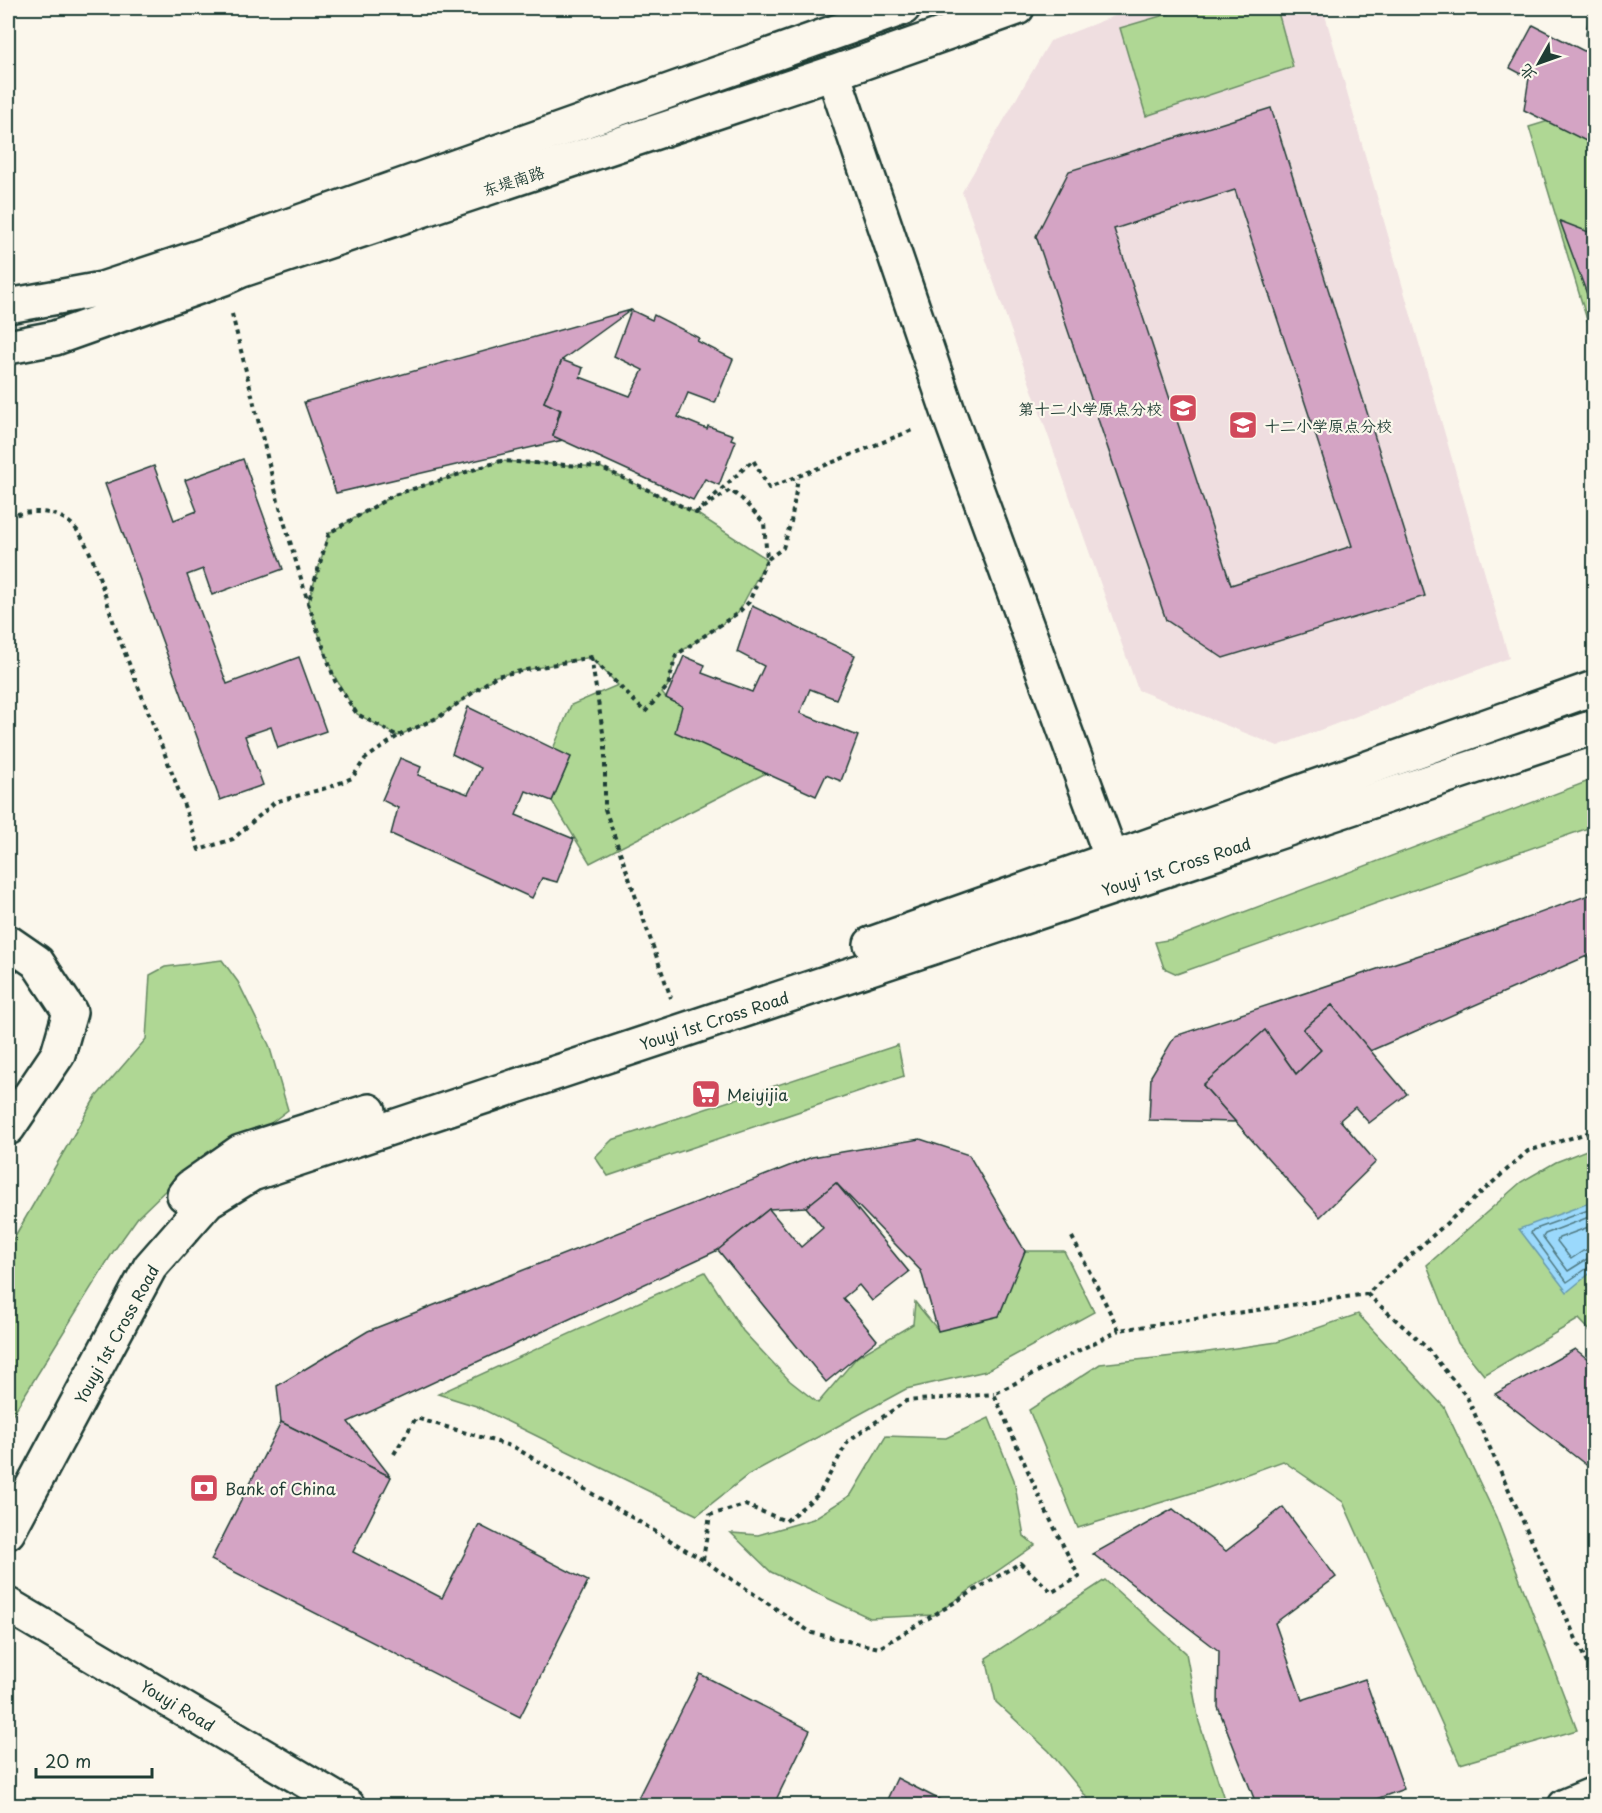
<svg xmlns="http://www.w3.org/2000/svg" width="1602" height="1813" font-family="'Playpen Sans','LXGW WenKai TC',sans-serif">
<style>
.built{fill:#efdee0}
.green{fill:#afd794;stroke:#678a64;stroke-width:1.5}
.water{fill:#9bd9fc;stroke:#699bac;stroke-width:1.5}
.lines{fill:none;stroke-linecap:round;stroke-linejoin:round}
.shore{stroke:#517b84;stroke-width:1.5}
.building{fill:#d4a4c4;stroke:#1f3d34;stroke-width:1.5;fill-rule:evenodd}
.minor-casing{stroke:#1f3d34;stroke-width:38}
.major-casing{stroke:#1f3d34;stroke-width:38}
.path{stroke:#1f3d34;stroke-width:4;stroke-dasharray:4.5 4.5;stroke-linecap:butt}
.minor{stroke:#fbf7ec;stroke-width:33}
.major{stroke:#fbf7ec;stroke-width:33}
.labels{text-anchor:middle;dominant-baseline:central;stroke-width:4.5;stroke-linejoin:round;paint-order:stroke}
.street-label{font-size:16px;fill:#1f3d34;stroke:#fbf7ec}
.poi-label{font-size:16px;fill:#1f3d34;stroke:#fbf7ec;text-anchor:start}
</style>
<rect width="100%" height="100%" fill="#fbf7ec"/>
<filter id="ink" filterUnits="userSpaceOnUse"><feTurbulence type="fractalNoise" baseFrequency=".0167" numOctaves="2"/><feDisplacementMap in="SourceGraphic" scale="12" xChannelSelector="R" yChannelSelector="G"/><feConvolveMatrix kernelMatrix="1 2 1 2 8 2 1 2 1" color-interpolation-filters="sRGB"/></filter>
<g filter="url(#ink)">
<!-- built -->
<polygon class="built" points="1135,8 1323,8 1509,658 1278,746 1138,690 962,192 1050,41"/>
<!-- green -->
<g class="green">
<polygon points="1188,8 1277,8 1293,67 1146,116 1120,28"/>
<polygon points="1594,107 1594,343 1529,127"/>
<polygon points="501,461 600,467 696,513 767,559 738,613 676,655 668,686 662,693 666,698 682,706 766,773 590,863 552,801 571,757 553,749 571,705 618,685 591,657 496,676 439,717 398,736 357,714 332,672 308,603 329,533 394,495"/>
<polygon points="1594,779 1594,826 1177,974 1164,968 1155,942 1173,939"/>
<polygon points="222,960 238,982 269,1045 288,1110 267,1126 172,1184 138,1217 113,1252 8,1422 8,1248 95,1098 146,1039 150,975 165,967"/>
<polygon points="898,1045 904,1076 608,1176 595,1157 612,1140"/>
<polygon points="1594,1147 1594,1335 1579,1319 1484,1375 1458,1343 1427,1265 1521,1182 1556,1162"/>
<polygon points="1025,1251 1064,1251 1094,1312 986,1371 906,1389 748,1475 697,1515 476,1406 438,1394 705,1272 743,1331 790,1381 818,1403 857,1357 913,1324 915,1302 938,1330"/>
<polygon points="1358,1314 1444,1407 1496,1517 1577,1730 1460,1764 1343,1502 1283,1461 1208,1488 1078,1528 1029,1410 1100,1364 1201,1353 1277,1342"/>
<polygon points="989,1418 1014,1480 1024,1536 1035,1545 934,1615 870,1618 771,1572 731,1533 758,1535 813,1519 851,1495 886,1436 946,1438"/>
<polygon points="1105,1580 1186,1653 1199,1722 1226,1805 1093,1805 1049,1751 996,1702 986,1658"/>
</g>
<!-- water -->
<polygon class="water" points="1594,1175 1594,1270 1567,1292 1519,1229 1589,1203 1588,1192"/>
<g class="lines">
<!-- shore -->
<g class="shore">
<polyline points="1594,1205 1591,1209 1533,1230 1531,1233 1567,1282 1589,1267 1594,1266"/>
<polyline points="1594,1215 1545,1234 1543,1237 1568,1271 1587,1259 1594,1258"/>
<polyline points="1594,1225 1559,1238 1557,1241 1571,1259 1583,1251 1594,1249"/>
</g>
</g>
<!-- building -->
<g class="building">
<polygon points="1590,8 1594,8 1594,37 1586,35"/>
<polygon points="1533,25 1594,56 1594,145 1524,110 1529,78 1510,68"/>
<path d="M 1271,108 L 1425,596 L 1223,658 L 1166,620 L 1036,236 L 1069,171 ZM 1235,190 L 1352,546 L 1231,585 L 1114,229 Z"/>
<polygon points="1560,221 1594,234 1594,313"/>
<polygon points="631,310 562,360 544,402 560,409 553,436 563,440 336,493 304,402"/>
<polygon points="631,310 652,320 654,315 699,338 697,341 733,359 715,403 688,393 678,417 707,429 708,426 733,435 731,439 736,441 719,485 705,479 693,500 553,436 561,410 544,402 562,360 583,368 580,377 630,396 643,370 614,356"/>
<polygon points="243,459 283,569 212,595 203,569 187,575 227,684 299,657 326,731 278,748 271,727 245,736 263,785 220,800 105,484 154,466 174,520 197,511 185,480"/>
<polygon points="752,606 855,655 836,699 810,689 800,713 858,736 841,781 826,775 816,796 675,732 682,706 666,698 684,656 705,665 702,673 752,692 764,666 737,652"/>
<polygon points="468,707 571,757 552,801 526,791 516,815 574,839 557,882 542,878 532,898 391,834 398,808 382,800 400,758 421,767 418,775 468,794 481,768 452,754"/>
<polygon points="1594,893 1594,953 1370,1051 1332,1005 1303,1029 1321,1050 1296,1074 1265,1030 1203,1085 1236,1122 1149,1120 1151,1076 1175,1036 1486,933"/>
<polygon points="1332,1005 1407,1094 1369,1123 1355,1107 1340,1120 1376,1162 1320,1217 1203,1085 1265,1030 1296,1074 1321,1050 1303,1029"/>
<polygon points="920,1139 969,1155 1025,1251 999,1316 938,1331 921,1271 836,1183 806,1207 769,1209 718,1250 348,1422 391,1477 281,1422 277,1386 368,1331 812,1157"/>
<polygon points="836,1183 909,1272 872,1301 859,1285 843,1298 877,1340 826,1382 718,1250 769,1209 801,1247 823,1228 806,1207"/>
<polygon points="1575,1349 1594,1364 1594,1471 1495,1394"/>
<polygon points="281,1422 391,1477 353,1552 442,1598 479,1525 588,1581 520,1717 211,1560"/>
<polygon points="1283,1507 1336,1577 1275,1623 1302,1700 1365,1679 1404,1789 1357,1806 1257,1806 1218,1707 1219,1651 1093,1554 1173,1509 1226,1551"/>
<polygon points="700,1674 810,1730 773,1806 634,1806"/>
<polygon points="897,1778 952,1806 884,1806"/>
</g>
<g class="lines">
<!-- minor casing -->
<g class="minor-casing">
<g id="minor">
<polyline points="833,73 949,414 1112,859"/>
<polyline points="8,306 102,289 229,247 903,8"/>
<polyline points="8,347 55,338 224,278 242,270 833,73 1017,8"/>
<polyline points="8,942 37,962 70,1012 58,1054 8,1128"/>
<polyline points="871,944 1594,688"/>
<polyline points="184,1195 190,1187 240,1152 369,1111"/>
<polyline points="8,1532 150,1267 208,1201 252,1174 1594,727"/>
<polyline points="1565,1806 1594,1794"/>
</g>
</g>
<!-- major casing -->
<g class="major-casing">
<polyline id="major" points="8,1605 348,1806"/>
</g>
<!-- path -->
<g class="path">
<polyline points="232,314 278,501 308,602"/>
<polyline points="696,513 730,490 742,499 764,523 767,559 749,602 738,613 676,655 668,686 645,712 591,657 496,676 439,717 398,736 357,714 335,681 308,603 329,533 394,495 501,461 600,467 696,513 753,460 769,488 915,429"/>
<path d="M 8,517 C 26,510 52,509 69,522 C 93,540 107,607 118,635 C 145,706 176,777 199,850 L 233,839 L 275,802 L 330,787 L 352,778 L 365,759 L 398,736"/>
<polyline points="768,559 783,548 791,522 798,478"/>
<polyline points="591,657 605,745 605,809 671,998"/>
<polyline points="1072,1237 1119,1330 1367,1294 1528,1151 1594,1131"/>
<polyline points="1367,1294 1426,1347 1467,1397 1594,1679"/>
<polyline points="394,1454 416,1418 514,1447 703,1560 812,1633 879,1648 1020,1563 1052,1592 1079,1577 1043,1505 994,1394 1119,1330"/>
<polyline points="703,1560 710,1515 745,1505 786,1521 819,1494 848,1441 906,1401 994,1394"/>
</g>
<!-- minor -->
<use href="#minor" class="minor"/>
<!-- major -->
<use href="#major" class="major"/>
</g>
</g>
<!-- icons -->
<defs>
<g id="school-square" transform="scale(1.5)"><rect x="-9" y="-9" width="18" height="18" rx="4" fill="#d1495b" stroke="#fbf7ec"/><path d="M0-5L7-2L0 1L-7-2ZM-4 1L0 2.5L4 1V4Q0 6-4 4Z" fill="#fff"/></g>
<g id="supermarket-square" transform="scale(1.5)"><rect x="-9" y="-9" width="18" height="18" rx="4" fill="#d1495b" stroke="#fbf7ec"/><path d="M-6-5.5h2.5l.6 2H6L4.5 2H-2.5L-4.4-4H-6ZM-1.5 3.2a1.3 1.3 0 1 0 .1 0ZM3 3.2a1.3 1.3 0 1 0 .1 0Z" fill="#fff"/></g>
<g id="bank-square" transform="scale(1.5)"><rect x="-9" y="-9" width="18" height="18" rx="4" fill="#d1495b" stroke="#fbf7ec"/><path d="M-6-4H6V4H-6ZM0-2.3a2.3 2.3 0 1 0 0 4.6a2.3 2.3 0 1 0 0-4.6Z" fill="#fff"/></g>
</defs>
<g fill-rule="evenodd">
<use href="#school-square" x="1183" y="408"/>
<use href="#school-square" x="1243" y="425"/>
<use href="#supermarket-square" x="706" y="1094"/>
<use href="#bank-square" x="204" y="1488"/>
</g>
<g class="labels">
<!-- street labels -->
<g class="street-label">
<text transform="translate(513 180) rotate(-18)">东堤南路</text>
<text transform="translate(1176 866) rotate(-18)">Youyi 1st Cross Road</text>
<text transform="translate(714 1020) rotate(-18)">Youyi 1st Cross Road</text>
<text transform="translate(116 1334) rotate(-61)">Youyi 1st Cross Road</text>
<text transform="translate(178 1705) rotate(31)">Youyi Road</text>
</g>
<!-- poi labels -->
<g class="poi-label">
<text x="1162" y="408" text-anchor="end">第十二小学原点分校</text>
<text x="1264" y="425">十二小学原点分校</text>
<text x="727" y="1094">Meiyijia</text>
<text x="225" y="1488">Bank of China</text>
</g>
</g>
<!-- margin -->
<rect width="1602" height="1813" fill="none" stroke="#fbf7ec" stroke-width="30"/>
<rect x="15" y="15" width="1572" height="1783" fill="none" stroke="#1f3d34" stroke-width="2" filter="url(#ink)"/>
<!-- north arrow -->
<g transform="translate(1539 63) rotate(230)" stroke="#fbf7ec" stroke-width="4.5" paint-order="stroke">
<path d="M0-4.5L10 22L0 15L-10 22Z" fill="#1f3d34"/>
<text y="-9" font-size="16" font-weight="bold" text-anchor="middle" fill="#1f3d34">北</text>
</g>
<!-- scale -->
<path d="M36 1768v9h116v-9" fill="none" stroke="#1f3d34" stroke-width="3"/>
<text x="45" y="1768" font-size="18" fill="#1f3d34" stroke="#fbf7ec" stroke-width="4.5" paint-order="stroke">20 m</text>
</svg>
